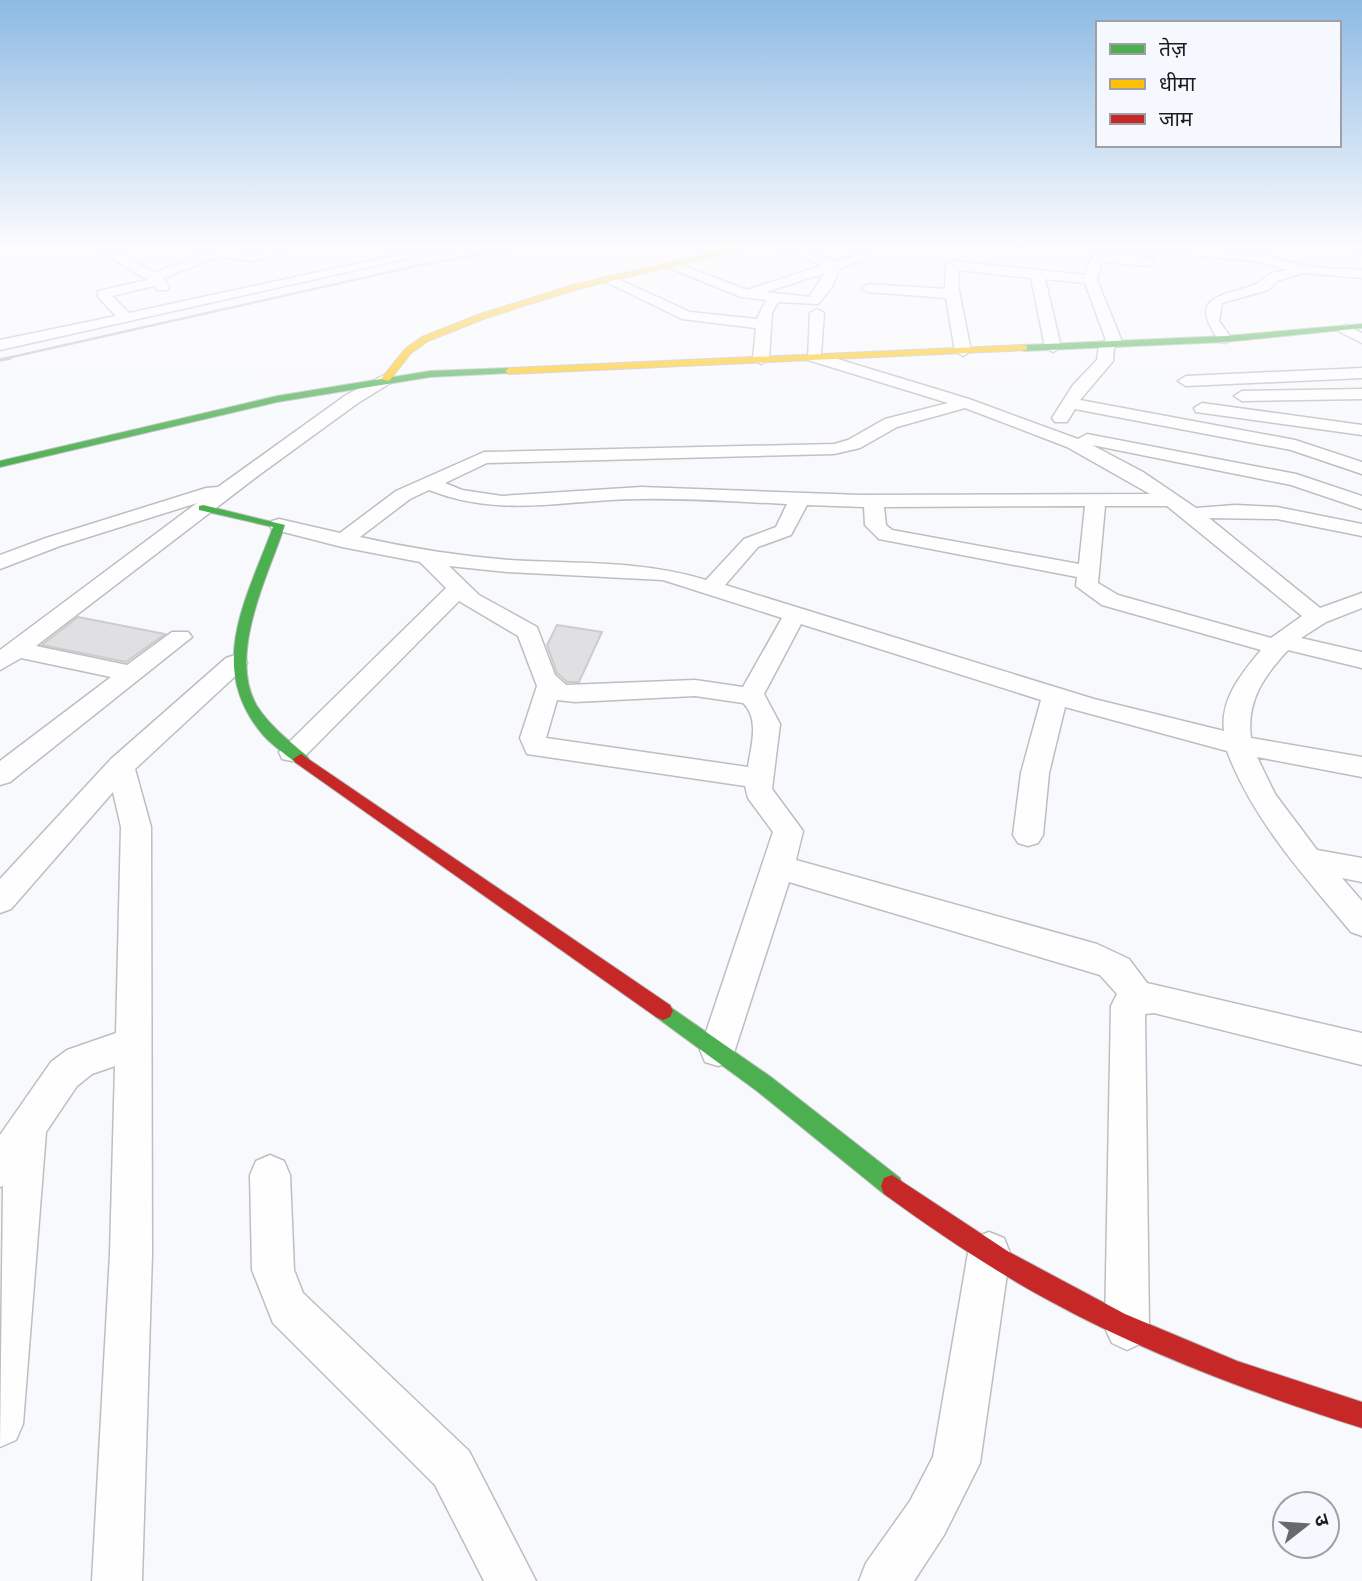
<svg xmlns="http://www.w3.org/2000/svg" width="1362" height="1581" font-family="'Times New Roman','Noto Sans Devanagari',serif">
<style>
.building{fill:#e0e0e2;stroke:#cdcccd;stroke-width:2}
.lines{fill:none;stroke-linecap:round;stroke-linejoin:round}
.street-casing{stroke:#bdbec0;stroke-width:3}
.fast-casing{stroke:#bdbec0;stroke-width:2}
.slow-casing{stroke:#bdbec0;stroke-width:2}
.jam-casing{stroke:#bdbec0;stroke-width:2}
.street{fill:#fefeff;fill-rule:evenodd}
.fast{fill:#4caf50;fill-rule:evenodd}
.slow{fill:#ffc107;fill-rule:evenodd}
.jam{fill:#c62828;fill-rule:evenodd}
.rail-far1{stroke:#c1c1c2;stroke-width:2.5}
.rail{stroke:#c1c1c2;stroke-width:3.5}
</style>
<rect width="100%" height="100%" fill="#f8f9fd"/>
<!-- building -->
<g class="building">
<polygon points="78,617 165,634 126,662 42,645"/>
<polygon points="557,625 602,632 579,682 567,682 557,673 547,645"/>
</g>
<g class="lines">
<!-- street casing -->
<g class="street-casing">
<g id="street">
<polygon points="92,245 106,245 154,273 218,249 253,253 281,248 287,252 253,261 219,257 163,278 169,287 167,290 157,290 154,286 112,296 129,313 444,245 467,245 0,350 0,340 116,316 98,297 98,291 147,280"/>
<path d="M 771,245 L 789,245 L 836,261 L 865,252 L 871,256 L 840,268 L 832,287 L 818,304 L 778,302 L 772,313 L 769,359 L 761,364 L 753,359 L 756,328 L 682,319 L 600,279 L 612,276 L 690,312 L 757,319 L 766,300 L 741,297 L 665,266 L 676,263 L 747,290 L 823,265 ZM 825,273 L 809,297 L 766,292 Z"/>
<path d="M 1121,245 L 1167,245 L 1255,253 L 1309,267 L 1362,270 L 1362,278 L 1303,273 L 1277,281 L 1268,290 L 1222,303 L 1219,321 L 1232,339 L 1225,343 L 1220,342 C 1188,297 1216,298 1254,285 C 1260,283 1261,279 1267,276 C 1272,272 1282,271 1288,270 L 1255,261 L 1127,249 Z"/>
<polygon points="1352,245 1362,245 1362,249 1354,248"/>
<polygon points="1109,253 1149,258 1155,262 1149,266 1102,262 1097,280 1123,344 1114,348 1113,361 1080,400 1295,440 1362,462 1362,474 1291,450 1075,409 1067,422 1055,422 1052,418 1073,385 1097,360 1099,344 1106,340 1085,283 1045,279 1061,347 1053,352 1045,347 1031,278 958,270 959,291 971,351 963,356 955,351 946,298 868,292 861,288 868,284 945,289 946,265 952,261 1085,275 1092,257"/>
<path d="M 817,309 L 824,313 L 821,354 L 969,399 L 1078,439 L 1087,434 L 1296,474 L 1362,496 L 1362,509 L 1291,485 L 1092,445 L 1143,472 L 1196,508 L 1235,505 L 1277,507 L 1362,524 L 1362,536 L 1277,519 L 1209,518 L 1320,608 L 1362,593 L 1362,608 L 1326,622 L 1301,638 L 1362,652 L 1362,668 L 1288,650 C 1264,676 1246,701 1251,738 L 1362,757 L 1362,777 L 1257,757 L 1275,794 L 1317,850 L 1362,858 L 1362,882 L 1342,878 L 1362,901 L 1362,936 L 1351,932 C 1304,876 1253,820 1227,751 L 1065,707 L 1049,773 L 1043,835 L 1038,843 L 1028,846 L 1018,843 L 1013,835 L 1021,773 L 1041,700 L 801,624 L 764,694 L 780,724 L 772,789 L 803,831 L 796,860 L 1097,944 L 1129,959 L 1147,983 L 1362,1033 L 1362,1065 L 1154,1013 L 1145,1014 L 1149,1328 L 1142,1343 L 1127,1350 L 1112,1343 L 1105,1328 L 1111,1006 L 1117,994 L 1100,975 L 789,882 L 731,1062 L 718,1066 L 705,1062 L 700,1050 L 773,832 L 748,798 L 745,786 L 527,754 L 520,738 L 537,686 L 518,636 L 459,601 L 302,759 L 292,761 L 282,759 L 279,752 L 446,588 L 420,562 L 342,547 L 272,529 L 269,525 L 272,521 L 279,519 L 340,533 L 396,491 L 484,452 L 834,444 L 848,440 L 885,419 L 948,403 L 808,360 L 810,313 ZM 965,408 L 1067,447 L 1150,494 L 861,495 L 641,487 L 502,496 L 462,490 L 445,483 L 487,463 L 834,454 L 860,448 L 897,427 ZM 429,490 C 502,519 566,499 642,499 C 690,498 739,502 787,504 L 776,527 L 744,539 L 706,580 C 641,560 576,564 509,560 C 459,556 409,548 360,537 L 410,499 ZM 807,505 L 864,507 L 865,525 L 879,539 L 1077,577 L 1076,586 L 1102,605 L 1261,650 C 1242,673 1220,699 1224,731 L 1094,699 L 725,585 L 758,547 L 791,535 ZM 1085,506 L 1079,564 L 892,530 L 886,525 L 884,507 ZM 1105,506 L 1167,506 L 1302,616 L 1271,638 L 1118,595 L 1098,583 ZM 449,566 L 507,572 L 663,580 L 782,618 L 743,687 L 695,680 L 566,685 L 555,675 L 537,627 L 479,595 ZM 695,696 L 743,703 C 760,719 751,746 748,767 L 546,738 L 557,700 L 575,702 Z"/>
<polygon points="1345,325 1362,333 1362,343 1340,332 1338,329"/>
<polygon points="1362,368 1362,378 1186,386 1178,381 1186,376"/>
<polygon points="386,374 394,379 392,382 358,403 259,475 36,646 127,665 172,632 188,632 192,637 10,782 0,785 0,761 111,677 21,658 0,670 0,650 197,503 60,546 0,569 0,555 46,538 206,488 218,487 346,395"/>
<polygon points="1362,389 1362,399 1242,401 1234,396 1242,391"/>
<polygon points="1202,403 1362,425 1362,435 1196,412 1194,408"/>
<polygon points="235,655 244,658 247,663 244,668 135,769 151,827 152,1254 142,1581 92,1581 110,1254 115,1066 92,1074 77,1086 46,1132 23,1424 16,1440 0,1447 3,1186 0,1187 0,1135 51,1062 67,1050 116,1033 121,827 113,792 11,909 0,913 0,879 111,759 226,658"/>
<polygon points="270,1155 284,1161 290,1175 294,1270 303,1293 469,1451 536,1581 484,1581 435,1485 273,1323 252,1270 250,1175 256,1161"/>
<polygon points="989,1232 1004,1238 1010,1253 980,1463 944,1535 914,1581 859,1581 866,1563 910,1501 933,1457 968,1253 974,1238"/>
</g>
</g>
<!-- fast casing -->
<g class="fast-casing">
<g id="fast">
<polygon points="1362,324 1362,328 1225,342 1024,351 1020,348 1024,345 1225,336"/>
<polygon points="509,368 512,369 512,373 430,377 277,402 0,467 0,461 277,396 430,371"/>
<path d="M 203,505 L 285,525 C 268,576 227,655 257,706 C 270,726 288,740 306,755 L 309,759 L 306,763 L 296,763 C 285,754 272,745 263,735 C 205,667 247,598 273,527 L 199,510 L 199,506 Z"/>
<polygon points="663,1002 771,1077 900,1178 903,1186 900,1194 892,1197 884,1194 757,1091 656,1017 653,1011 656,1005"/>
</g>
</g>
<!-- slow casing -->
<g class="slow-casing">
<g id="slow">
<polygon points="749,245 761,245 578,289 486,318 428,341 411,353 389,381 381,379 405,349 422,337 480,314 573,285"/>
<polygon points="1024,345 1027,346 1027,350 509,374 505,371 509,368"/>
</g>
</g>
<!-- jam casing -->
<g class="jam-casing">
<g id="jam">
<polygon points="301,754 670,1005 673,1011 670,1017 663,1020 656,1017 296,763 293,759"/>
<path d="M 892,1175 L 1009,1252 L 1125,1314 L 1237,1361 L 1362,1402 L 1362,1428 C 1255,1394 1149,1355 1050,1301 C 992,1270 938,1233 884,1194 L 881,1186 L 884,1178 Z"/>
</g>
</g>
<!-- street -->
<use href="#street" class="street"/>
<!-- fast -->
<use href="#fast" class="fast"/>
<!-- slow -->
<use href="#slow" class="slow"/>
<!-- jam -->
<use href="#jam" class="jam"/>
<!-- rail-far1 -->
<polyline class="rail-far1" points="3,359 416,266 529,245"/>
<!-- rail -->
<polyline class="rail" points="0,360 10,358"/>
</g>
<!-- sky -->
<linearGradient id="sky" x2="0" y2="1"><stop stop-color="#8dbae4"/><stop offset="0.53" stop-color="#fcfcfe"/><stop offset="1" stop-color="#fcfcfe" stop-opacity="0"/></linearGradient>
<rect width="1362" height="466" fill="url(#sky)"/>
<!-- legend -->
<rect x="1096" y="21" width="245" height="126" fill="#f6f8ff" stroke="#9ea0a5" stroke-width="2"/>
<rect x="1110" y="44" width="35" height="10" fill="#4caf50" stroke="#9ea0a5" stroke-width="2"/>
<text x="1159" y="56" font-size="21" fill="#1b1c1e">तेज़</text>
<rect x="1110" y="79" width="35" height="10" fill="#ffc107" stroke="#9ea0a5" stroke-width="2"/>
<text x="1159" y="91" font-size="21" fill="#1b1c1e">धीमा</text>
<rect x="1110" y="114" width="35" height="10" fill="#c62828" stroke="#9ea0a5" stroke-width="2"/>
<text x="1159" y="126" font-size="21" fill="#1b1c1e">जाम</text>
<!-- north arrow -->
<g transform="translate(1306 1525) rotate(73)"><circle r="33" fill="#f6f8ff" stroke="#9ea0a5" stroke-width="2"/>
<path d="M0-5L12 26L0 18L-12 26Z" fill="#68696c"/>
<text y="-10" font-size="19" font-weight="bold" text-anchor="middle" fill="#1b1c1e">उ</text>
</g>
</svg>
